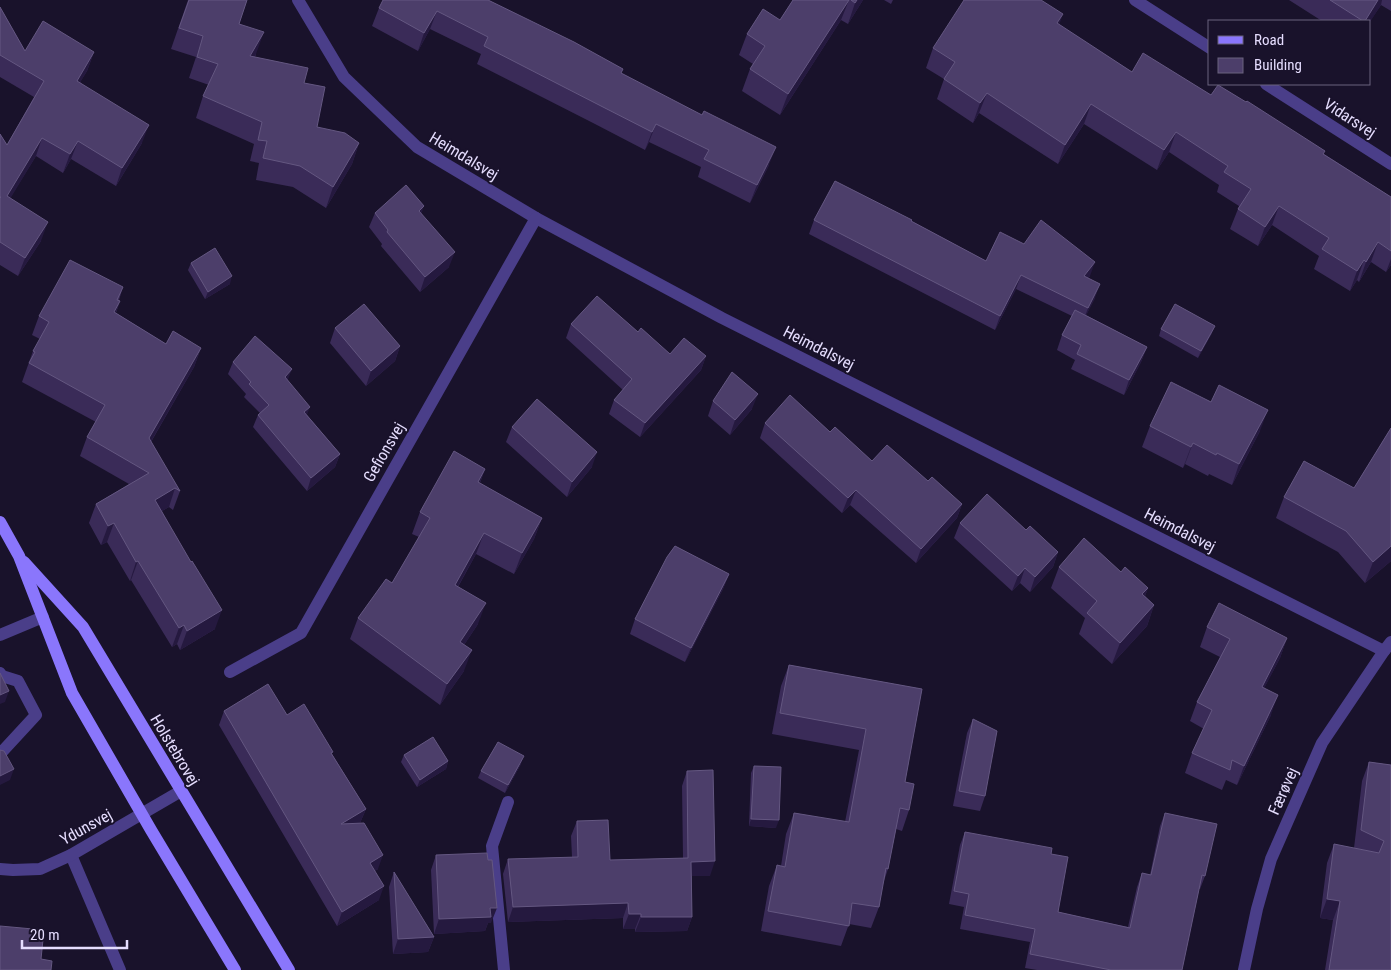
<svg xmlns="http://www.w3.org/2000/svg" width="1391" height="970" font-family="'Roboto Condensed',sans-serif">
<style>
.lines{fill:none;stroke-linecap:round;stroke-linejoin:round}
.service{stroke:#4a3e89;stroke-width:12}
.minor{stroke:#4a3e89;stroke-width:12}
.secondary{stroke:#8a76fc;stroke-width:12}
.wall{fill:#3a2b58}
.shaded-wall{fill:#25193f}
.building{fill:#4c3e6a;stroke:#645781}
.labels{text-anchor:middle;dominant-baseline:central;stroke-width:4;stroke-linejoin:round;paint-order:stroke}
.street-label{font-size:16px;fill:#e5ddfe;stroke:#19122b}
</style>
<rect width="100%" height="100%" fill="#19122b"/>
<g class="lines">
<!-- service -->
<g class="service">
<polyline points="0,635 43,617"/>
<polyline points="0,673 2,676 18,681 36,715 0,754"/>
<polyline points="71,855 120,970"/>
<polyline points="504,970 492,846 508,802"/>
</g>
<!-- minor -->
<g class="minor">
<polyline points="298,0 344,77 417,147 536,218 722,318 1384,651"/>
<polyline points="1135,0 1210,48"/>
<polyline points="1266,84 1391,164"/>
<polyline points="230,672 301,633 536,218"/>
<polyline points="0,869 13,870 40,869 71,855 181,791"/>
<polyline points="1244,970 1257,909 1271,859 1322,743 1384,651 1391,642"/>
</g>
<!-- secondary -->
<g class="secondary">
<polyline points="0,522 19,556 72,693 151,830 235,970"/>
<polyline points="24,562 83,627 289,970"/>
</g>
</g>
<!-- wall -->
<g class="wall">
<polygon points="188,0 247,0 239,24 256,54 255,57 304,83 317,127 359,143 352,164 326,208 293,187 256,180 259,163 250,161 254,144 196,118 203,96 209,85 189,78 196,57 171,49"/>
<polygon points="488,0 623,69 621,73 769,165 750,203 698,177 701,167 649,142 645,150 595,124 477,64 481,54 430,29 418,51 372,26 379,8"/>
<polygon points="793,0 863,0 848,24 841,20 780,115 742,91 750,69 753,64 739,55 747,34 780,20"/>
<polygon points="884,0 893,0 891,4"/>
<polygon points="1289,0 1391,0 1391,11 1381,5 1370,21 1322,21"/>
<polygon points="0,7 25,51 94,52 87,71 80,82 142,143 116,186 71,159 63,173 36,156 10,198 41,241 18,276 0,265 0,134 7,145 34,97 0,77"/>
<polygon points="1059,25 1132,72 1211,95 1324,154 1391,197 1391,265 1386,272 1371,262 1359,282 1357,280 1350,291 1314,269 1319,256 1272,225 1258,246 1230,229 1238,209 1239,206 1217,192 1219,185 1169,152 1157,170 1084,124 1058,164 979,113 973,123 937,99 944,79 926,68 933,48"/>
<polygon points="375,213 421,213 449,267 420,292 381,246 382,244 369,227"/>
<polygon points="814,220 911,221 986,261 1090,276 1088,278 1095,298 1086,315 1147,347 1141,362 1124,395 1071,369 1075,360 1057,350 1062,335 1072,316 1016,289 995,330 809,234"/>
<polygon points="191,263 230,284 205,299 188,270"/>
<polygon points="123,287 119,300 120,301 116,313 166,344 201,348 194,367 151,442 180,491 173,510 169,507 162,511 215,629 180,650 177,644 172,647 131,580 130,581 107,542 101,545 89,523 96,504 129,484 80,456 87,437 96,422 22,382 33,351 40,339 32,335 39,316"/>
<polygon points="571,324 638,332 670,354 706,356 701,370 640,437 609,414 614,400 623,390 566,338"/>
<polygon points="335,328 400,346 395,361 366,386 330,343"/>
<polygon points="1161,329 1212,333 1198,358 1159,336"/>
<polygon points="233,362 288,381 307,415 340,454 335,467 307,491 253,427 258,415 260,413 244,397 246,394 228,374"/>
<polygon points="713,401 752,409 730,435 708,416"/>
<polygon points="765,423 830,432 872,461 928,481 962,504 957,518 916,563 850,505 842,513 760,438"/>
<polygon points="1150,426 1260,431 1232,485 1209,474 1208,476 1185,464 1183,468 1142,447"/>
<polygon points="512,427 592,467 567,497 506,442"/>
<polygon points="1391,428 1391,561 1365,583 1338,552 1276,518 1284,497 1354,488"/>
<polygon points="485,469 480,483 542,518 534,539 514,574 476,554 458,587 478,624 464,645 464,671 440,705 350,639 358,618 392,583 419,537 412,534 420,512"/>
<polygon points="960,523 1026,530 1058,552 1053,567 1030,592 1020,583 1012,591 954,538"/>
<polygon points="1059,567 1148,588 1145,596 1154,605 1147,626 1112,664 1079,634 1085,618 1051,588"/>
<polygon points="729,574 723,589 685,662 630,634 635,619"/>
<polygon points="1207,627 1287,638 1280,658 1264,688 1271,715 1237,785 1226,780 1222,790 1185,773 1192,753 1204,729 1190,721 1197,702 1220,657 1200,647"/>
<polygon points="789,665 922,689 905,782 909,810 902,831 896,829 888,869 883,884 879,907 871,928 849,924 841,946 761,931 769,886 777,865 781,866 786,834 794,813 845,822 859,750 772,734 781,686"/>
<polygon points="224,711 287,715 332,754 366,809 360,823 359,824 378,869 375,871 379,900 337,926 219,725"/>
<polygon points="973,719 985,796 980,811 953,806 967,733"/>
<polygon points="404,755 448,761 446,769 417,787 401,762"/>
<polygon points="1369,762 1391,765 1391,970 1325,970 1333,920 1320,918 1327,863 1334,844 1354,848 1362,781"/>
<polygon points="521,764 505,793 478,778 481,771"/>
<polygon points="754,766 776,828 749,826 751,773"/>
<polygon points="687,771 710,876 692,876 692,917 687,931 635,932 635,929 623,929 623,918 508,922 503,874 508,859 572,857 571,836 577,821 610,860 683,858 682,786"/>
<polygon points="1165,813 1205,876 1200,889 1199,889 1182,970 1037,970 1025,968 1030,942 960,929 964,907 949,904 960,845 965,832 1051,854 1058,912 1128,927 1137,887 1142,873 1150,875 1160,826"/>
<polygon points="436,855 491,923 488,923 485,931 434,934 431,870"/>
<polygon points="394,872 434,937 428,952 393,954 389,887"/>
</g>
<!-- shaded-wall -->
<g class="shaded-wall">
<polygon points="849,0 841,20 780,115 788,94"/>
<polygon points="857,0 863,0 848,24 855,3"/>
<polygon points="1378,0 1382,0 1381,5 1370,22 1370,21 1365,21"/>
<polygon points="437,11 430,29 418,51 424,33"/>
<polygon points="1063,14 1056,34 1057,23"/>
<polygon points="264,32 256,54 243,77 250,56"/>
<polygon points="94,52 87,71 70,99 77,81"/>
<polygon points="987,93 979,113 973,123 980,103"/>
<polygon points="1091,104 1084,124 1058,164 1065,145"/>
<polygon points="656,124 649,142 645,150 652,132"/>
<polygon points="149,125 142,143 116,186 122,168"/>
<polygon points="1176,132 1169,152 1157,170 1164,150"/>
<polygon points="42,138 36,156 1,214 7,196"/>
<polygon points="78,141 71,159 63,173 70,154"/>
<polygon points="359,143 352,164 326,208 333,187"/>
<polygon points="776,147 769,165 750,203 757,185"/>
<polygon points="424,206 419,221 419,211"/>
<polygon points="1279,206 1272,225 1258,246 1265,227"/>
<polygon points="48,222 41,241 18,276 25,258"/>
<polygon points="1378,242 1371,262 1359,282 1366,262"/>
<polygon points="455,252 449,267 420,292 425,277"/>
<polygon points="1391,259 1391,265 1386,272"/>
<polygon points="1364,260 1357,280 1350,291 1357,271"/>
<polygon points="1095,262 1090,276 1079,290 1084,276"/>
<polygon points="1021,275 1016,289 995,330 1000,316"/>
<polygon points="232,276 230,284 205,299 208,292"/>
<polygon points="1100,284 1095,298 1083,322 1088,308"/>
<polygon points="120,301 113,320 114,312"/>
<polygon points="1215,326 1212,333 1198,358 1201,351"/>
<polygon points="400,346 395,361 366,386 371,371"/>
<polygon points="1147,347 1141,362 1124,395 1129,380"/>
<polygon points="201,348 194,367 142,457 149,438"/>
<polygon points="706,356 701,370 640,437 645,423"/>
<polygon points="292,369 287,382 285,377"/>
<polygon points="758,394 752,409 730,435 735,420"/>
<polygon points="310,407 305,420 304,412"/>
<polygon points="1268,410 1260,431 1232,485 1239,464"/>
<polygon points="1193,443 1185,464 1183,468 1191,447"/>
<polygon points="597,452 592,467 567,497 572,482"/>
<polygon points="340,454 335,467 307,491 311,478"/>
<polygon points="485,469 477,490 478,482"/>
<polygon points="175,488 169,507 148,519 155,500"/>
<polygon points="856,490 850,505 842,513 848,498"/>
<polygon points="962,504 957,518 916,563 921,549"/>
<polygon points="542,518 534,539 514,574 522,553"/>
<polygon points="114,523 107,542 101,545 108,526"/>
<polygon points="484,533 476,554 447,606 455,585"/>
<polygon points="1391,546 1391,561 1365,583 1373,562"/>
<polygon points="1058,552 1053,567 1030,592 1035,577"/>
<polygon points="138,561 131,580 130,581 136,562"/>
<polygon points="1025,568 1020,583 1012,591 1018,576"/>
<polygon points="729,574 723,589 685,662 691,648"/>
<polygon points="1148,588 1140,609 1142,594"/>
<polygon points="486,603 478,624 452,663 460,642"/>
<polygon points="1154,605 1147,626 1112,664 1120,643"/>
<polygon points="222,610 215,629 180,650 187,631"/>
<polygon points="184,625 177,644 172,647 179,628"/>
<polygon points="1287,638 1280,658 1255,706 1262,687"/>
<polygon points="472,650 464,671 440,705 447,684"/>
<polygon points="9,691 5,702 0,704 0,695"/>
<polygon points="1278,695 1271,715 1237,785 1244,766"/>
<polygon points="524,756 521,764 505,793 508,785"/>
<polygon points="448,761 446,769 417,787 420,780"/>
<polygon points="14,769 10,780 0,785 0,776"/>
<polygon points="366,809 360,823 336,838 341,824"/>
<polygon points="751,819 779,820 776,828 749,826"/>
<polygon points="383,855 378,869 365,877 370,863"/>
<polygon points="715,861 710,876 686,876 691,862"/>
<polygon points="384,886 379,900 337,926 342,912"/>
<polygon points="1327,899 1340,901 1333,920 1320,918"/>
<polygon points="628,903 623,918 508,922 513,907"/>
<polygon points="490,908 497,908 491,923 488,923 485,931 434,934 439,919"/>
<polygon points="629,914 641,914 635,929 623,929"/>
<polygon points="641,917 692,917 687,931 635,932"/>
<polygon points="434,937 428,952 393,954 398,939"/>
</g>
<!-- building -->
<g class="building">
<polygon points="189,0 247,0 239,24 264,32 250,56 308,68 304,83 325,87 317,127 345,133 359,143 333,187 300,166 263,158 267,141 258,140 262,122 203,96 218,64 197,57 203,36 179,28"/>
<polygon points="383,0 488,0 574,42 623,69 621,73 702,115 704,111 776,147 757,185 704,159 709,150 656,124 652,132 601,106 484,46 488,37 437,11 424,33 379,8"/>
<polygon points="793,0 849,0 788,94 750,69 765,46 747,34 763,9 780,20"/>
<polygon points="851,0 857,0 855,3"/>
<polygon points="964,0 1041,0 1063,14 1057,23 1132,72 1143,53 1211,95 1218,85 1246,102 1247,101 1325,151 1323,154 1391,197 1391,251 1378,242 1366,262 1364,260 1357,271 1322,249 1329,238 1279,206 1265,227 1238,209 1251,189 1224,172 1228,166 1176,132 1164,150 1091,104 1065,145 987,93 980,103 944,79 955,62 933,48"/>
<polygon points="1330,0 1378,0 1365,21 1363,21"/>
<polygon points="0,7 25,51 43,21 94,52 77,81 149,125 122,168 78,141 70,154 42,138 7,196 48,222 25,258 0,242 0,198 1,197 0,197 0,134 7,145 44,81 0,55"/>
<polygon points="835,181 912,220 911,221 986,261 1000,232 1024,244 1041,220 1095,262 1084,276 1100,284 1088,308 1021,275 1000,316 814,220"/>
<polygon points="406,185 424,206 419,211 455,252 425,277 387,232 388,230 375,213"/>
<polygon points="215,248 232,276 208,292 191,263"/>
<polygon points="70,260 123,287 117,300 120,301 114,312 166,344 173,331 201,348 149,438 180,491 175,488 155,500 191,562 192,561 222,610 187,631 184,625 179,628 138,561 136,562 114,523 108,526 96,504 149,473 87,437 105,405 29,363 35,352 33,351 49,322 39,316"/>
<polygon points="597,296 638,332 641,328 670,354 684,338 706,356 645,423 614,400 632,379 571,324"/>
<polygon points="364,304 400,346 371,371 335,328"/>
<polygon points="1175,304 1215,326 1201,351 1161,329"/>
<polygon points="1075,310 1147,347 1129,380 1077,354 1081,345 1062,335"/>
<polygon points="255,336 292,369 285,377 310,407 304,412 340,454 311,478 258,415 269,405 249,384 251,382 233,362"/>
<polygon points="732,372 758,394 735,420 713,401"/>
<polygon points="1171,382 1211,402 1219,385 1268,410 1239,464 1217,453 1216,455 1193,443 1191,447 1150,426"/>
<polygon points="790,395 830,432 835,427 872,461 887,445 928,481 932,477 962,504 921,549 856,490 848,498 765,423"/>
<polygon points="537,399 597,452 572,482 512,427"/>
<polygon points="1391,428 1391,546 1373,562 1346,531 1284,497 1304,461 1354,488"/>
<polygon points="454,451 485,469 478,482 542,518 522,553 484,533 455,585 486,603 460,642 472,650 447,684 358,618 386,579 392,583 430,518 420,512"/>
<polygon points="987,494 1026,530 1030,526 1058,552 1035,577 1025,568 1018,576 960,523"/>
<polygon points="1084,538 1121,572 1125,567 1148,588 1142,594 1154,605 1120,643 1087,613 1097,601 1059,567"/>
<polygon points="675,546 729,574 691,648 635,619 667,557"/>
<polygon points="1219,603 1287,638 1262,687 1278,695 1244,766 1232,760 1230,770 1192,753 1212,710 1197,702 1230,639 1207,627"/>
<polygon points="789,665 922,689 905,782 914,784 909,810 900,808 888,869 886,868 879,907 852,903 849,926 768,911 777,865 785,867 794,813 849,822 866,729 780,713"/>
<polygon points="0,673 9,691 0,695"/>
<polygon points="268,684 287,715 304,704 333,752 331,753 366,809 341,824 364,823 383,855 370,863 384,886 342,912 224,711"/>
<polygon points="973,719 997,731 985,796 959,791"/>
<polygon points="433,737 448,761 420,780 404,755"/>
<polygon points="498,742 524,756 508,785 481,771"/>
<polygon points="0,750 4,751 14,769 0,776"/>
<polygon points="1369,762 1391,765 1391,970 1329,970 1340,901 1327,899 1334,844 1379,853 1384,841 1361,830"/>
<polygon points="754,766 781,767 779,820 751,819"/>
<polygon points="713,770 715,861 691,862 692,917 641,917 641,914 629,914 628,903 513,907 508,859 578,857 577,821 608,820 610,860 688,858 687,771"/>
<polygon points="1165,813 1217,824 1205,876 1202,875 1182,970 1111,970 1030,954 1035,929 965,915 969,894 954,891 965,832 1052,848 1051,854 1068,857 1058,912 1130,928 1142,873 1151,875"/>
<polygon points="487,853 488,860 492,860 497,908 490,908 491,917 439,919 436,855"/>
<polygon points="394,872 434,937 398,939"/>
<polygon points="0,926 44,930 41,959 52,961 51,970 0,970"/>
</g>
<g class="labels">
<!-- street labels -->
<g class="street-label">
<text transform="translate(1350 118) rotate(33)">Vidarsvej</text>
<text transform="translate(464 156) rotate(31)">Heimdalsvej</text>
<text transform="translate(819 348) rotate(27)">Heimdalsvej</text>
<text transform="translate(384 452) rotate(-60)">Gefionsvej</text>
<text transform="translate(1180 530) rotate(27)">Heimdalsvej</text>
<text transform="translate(175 750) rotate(59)">Holstebrovej</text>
<text transform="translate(1283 791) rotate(-66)">Færøvej</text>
<text transform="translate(86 827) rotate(-29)">Ydunsvej</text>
</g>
</g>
<!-- legend -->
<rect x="1208" y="20" width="162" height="65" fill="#19122b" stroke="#6b637f"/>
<rect x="1218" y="36" width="25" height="8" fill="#8a76fc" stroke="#6b637f"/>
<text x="1254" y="45" font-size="15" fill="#e5ddfe">Road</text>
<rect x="1218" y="58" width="25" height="15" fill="#4c3e6a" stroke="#6b637f"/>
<text x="1254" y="70" font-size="15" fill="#e5ddfe">Building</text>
<!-- scale -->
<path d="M22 940v8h105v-8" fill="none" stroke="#e5ddfe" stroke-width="2.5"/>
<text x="30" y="940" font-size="15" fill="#e5ddfe" stroke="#19122b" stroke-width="4" paint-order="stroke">20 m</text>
</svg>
